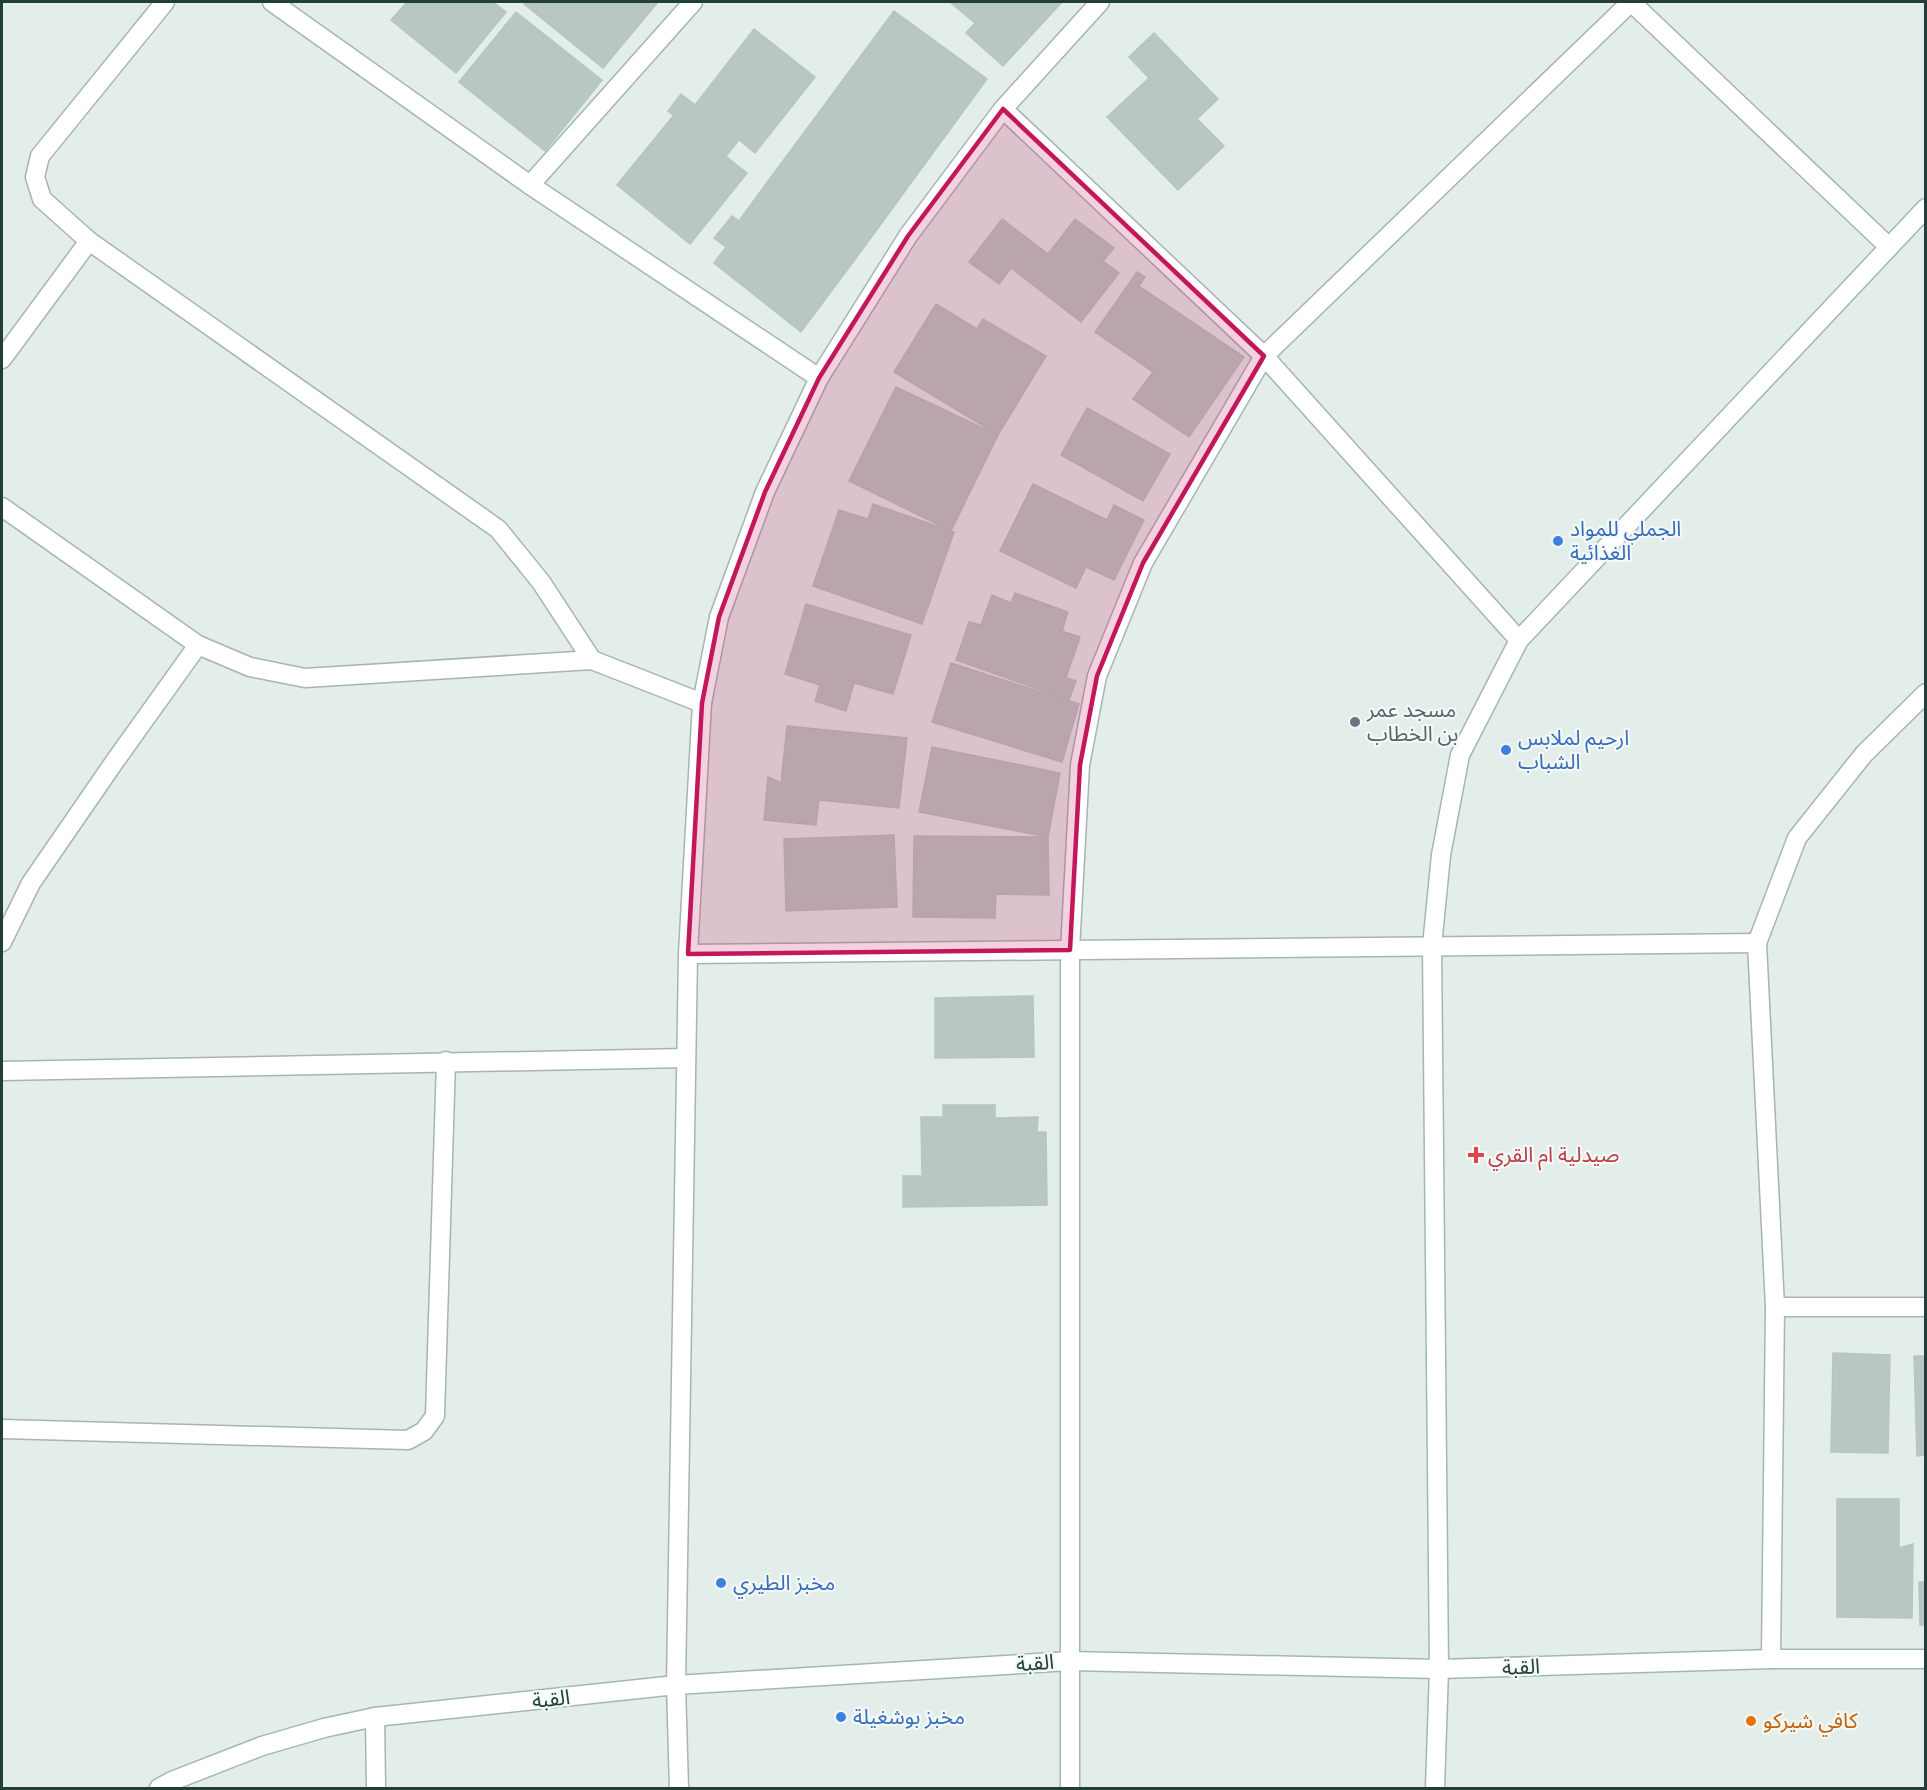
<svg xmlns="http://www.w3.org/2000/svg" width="1927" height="1790" font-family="'Roboto Condensed','Noto Sans Arabic',sans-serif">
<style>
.building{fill:#b8c7c2;stroke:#b5c6c0;stroke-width:1.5}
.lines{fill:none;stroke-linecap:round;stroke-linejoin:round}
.street-casing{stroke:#a6b5b0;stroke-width:21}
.secondary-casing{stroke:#a1b8b1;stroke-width:21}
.street{stroke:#fff;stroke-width:18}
.secondary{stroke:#fff;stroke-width:18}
.marked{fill:#c2185b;fill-opacity:0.2;stroke:#c2185b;stroke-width:4.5;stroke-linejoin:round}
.shop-dot{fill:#3f7fe0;stroke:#f3f9f7;stroke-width:2}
.worship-dot{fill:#6b7280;stroke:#f3f9f7;stroke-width:2}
.health-dot{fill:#e0444e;stroke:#f3f9f7;stroke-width:2}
.food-dot{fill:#e8710a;stroke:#f3f9f7;stroke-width:2}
.labels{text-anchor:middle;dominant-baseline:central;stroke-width:4.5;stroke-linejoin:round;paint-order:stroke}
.shop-label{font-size:21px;fill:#366cbe;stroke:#f3f9f7;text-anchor:start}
.worship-label{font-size:21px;fill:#5b616d;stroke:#f3f9f7;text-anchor:start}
.health-label{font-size:21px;fill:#be3a42;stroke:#f3f9f7;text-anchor:start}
.street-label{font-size:21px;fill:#233e38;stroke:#f3f9f7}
.food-label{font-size:21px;fill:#c56008;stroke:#f3f9f7;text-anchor:start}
</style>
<rect width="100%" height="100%" fill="#e3ede9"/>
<!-- building -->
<g class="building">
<polygon points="407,2 493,2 506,12 456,73 391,20"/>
<polygon points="526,2 658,2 603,68 524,4"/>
<polygon points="950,2 1062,2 1003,66 966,33 975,23"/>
<polygon points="894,11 987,79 862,250 768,181"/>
<polygon points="516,12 602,80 545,151 459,82"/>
<polygon points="754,29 815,77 755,153 739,140 726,156 668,111 681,94 695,105"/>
<polygon points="1154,33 1218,99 1197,119 1224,146 1178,190 1107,117 1149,78 1129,57"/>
<polygon points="674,115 747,173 690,244 617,185"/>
<polygon points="768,181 862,250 801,332 714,263 726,247 714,238 732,216 739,221"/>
<polygon points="1002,219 1048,254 1075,219 1114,248 1103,261 1119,273 1081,322 1011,268 999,284 969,262"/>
<polygon points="1137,272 1145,277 1139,286 1244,357 1189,437 1133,399 1153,372 1095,332"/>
<polygon points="936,304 977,329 983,319 1046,356 998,435 894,372"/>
<polygon points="896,387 998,435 951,531 849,481"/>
<polygon points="1087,408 1170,454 1143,501 1061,455"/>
<polygon points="1033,484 1107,520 1114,505 1144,520 1114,580 1086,567 1076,588 1000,551"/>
<polygon points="873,504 954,532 922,624 813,586 839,510 868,519"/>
<polygon points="1015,593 1068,612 1062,631 1080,637 1066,678 1076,681 1069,700 956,660 969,622 981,625 992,595 1011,603"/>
<polygon points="806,604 911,635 893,694 854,683 846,711 815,701 820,685 785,674"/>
<polygon points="951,663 1079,704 1062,762 932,722"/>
<polygon points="787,726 907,738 899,808 819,800 816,825 764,820 768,777 781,783"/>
<polygon points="932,747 1060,773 1048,837 919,812"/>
<polygon points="894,835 897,907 786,911 784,839"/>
<polygon points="914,836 1048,837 1049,895 996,894 995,918 913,917"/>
<polygon points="1033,996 1034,1057 935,1058 935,998"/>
<polygon points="943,1105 995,1105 995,1118 1038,1117 1037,1132 1046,1132 1047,1205 903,1207 903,1176 922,1176 921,1117 943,1117"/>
<polygon points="1833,1353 1890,1355 1888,1453 1831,1452"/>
<polygon points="1914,1356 1926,1356 1926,1455 1917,1456"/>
<polygon points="1837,1499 1899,1499 1899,1548 1913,1544 1912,1618 1837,1617"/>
<polygon points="1919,1582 1926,1582 1926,1625 1920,1625"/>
</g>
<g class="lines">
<!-- street casing -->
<g class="street-casing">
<g id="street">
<polyline points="165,2 40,156 35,177 42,199 89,241 498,529 541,582 592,660"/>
<polyline points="272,2 530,185 819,378"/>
<polyline points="1631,2 1888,246"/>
<polyline points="1003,109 1264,356 1519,640"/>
<polyline points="530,185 693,2"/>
<polyline points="2,359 89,241"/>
<polyline points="2,507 198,645 250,667 305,678 592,660 702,703"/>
<polyline points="2,942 31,883 115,761 198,645"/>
<polyline points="688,954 1757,943"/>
<polyline points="2,1071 686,1058"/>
<polyline points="1775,1307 1926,1307"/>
<polyline points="2,1429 408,1440 424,1431 435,1416 446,1061"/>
<polyline points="1771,1659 1775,1307 1757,943 1797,838 1864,754 1926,693"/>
<polyline points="375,1717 376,1788"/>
<polyline points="679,1788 676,1685 688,954 702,703 719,617 765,492 819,378 908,236 1003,109 1100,2"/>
<polyline points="1070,1788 1070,950 1080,765 1097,676 1143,563 1264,356 1631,2"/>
<polyline points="1435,1788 1439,1669"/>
</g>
</g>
<!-- secondary casing -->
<g class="secondary-casing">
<g id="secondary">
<polyline points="1439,1669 1432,946 1441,855 1460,755 1519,640 1926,208"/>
<polyline points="159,1788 172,1781 262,1746 324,1728 375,1717 676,1685 1070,1661 1439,1669 1771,1659 1926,1659"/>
</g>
</g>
<!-- street -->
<use href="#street" class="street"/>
<!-- secondary -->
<use href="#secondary" class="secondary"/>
</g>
<!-- marked area -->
<path class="marked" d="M 1003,109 L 1264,356 L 1143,563 L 1097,676 L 1080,765 L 1070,950 L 688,954 L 702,703 L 719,617 L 765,492 L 819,378 L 908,236 Z"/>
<!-- markers -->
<g class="shop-dot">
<circle cx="1558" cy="541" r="6"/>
<circle cx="1506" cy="750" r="6"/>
<circle cx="721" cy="1583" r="6"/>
<circle cx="841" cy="1717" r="6"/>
</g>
<circle class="worship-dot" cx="1355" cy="722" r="6"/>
<path class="health-dot" d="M1473 1146h6v6h6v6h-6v6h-6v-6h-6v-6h6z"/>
<circle class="food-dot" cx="1751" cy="1721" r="6"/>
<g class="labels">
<!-- shop labels -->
<g class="shop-label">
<text x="1570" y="529">الجملي للمواد<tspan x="1570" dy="24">الغذائية</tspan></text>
<text x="1518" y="738">ارحيم لملابس<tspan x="1518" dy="24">الشباب</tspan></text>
<text x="733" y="1583">مخبز الطيري</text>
<text x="853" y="1717">مخبز بوشغيلة</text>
</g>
<!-- worship labels -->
<g class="worship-label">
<text x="1367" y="710">مسجد عمر<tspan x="1367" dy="24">بن الخطاب</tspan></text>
</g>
<!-- health labels -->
<g class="health-label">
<text x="1488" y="1155">صيدلية ام القري</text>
</g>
<!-- street labels -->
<g class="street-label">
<text transform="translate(1035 1663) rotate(-4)">القبة</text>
<text transform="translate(1521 1667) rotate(-2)">القبة</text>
<text transform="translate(551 1699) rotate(-6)">القبة</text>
</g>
<!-- food labels -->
<g class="food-label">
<text x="1763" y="1721">كافي شيركو</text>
</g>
</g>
<!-- border -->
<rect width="1927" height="1790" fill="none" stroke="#233e38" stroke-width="6"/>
</svg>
